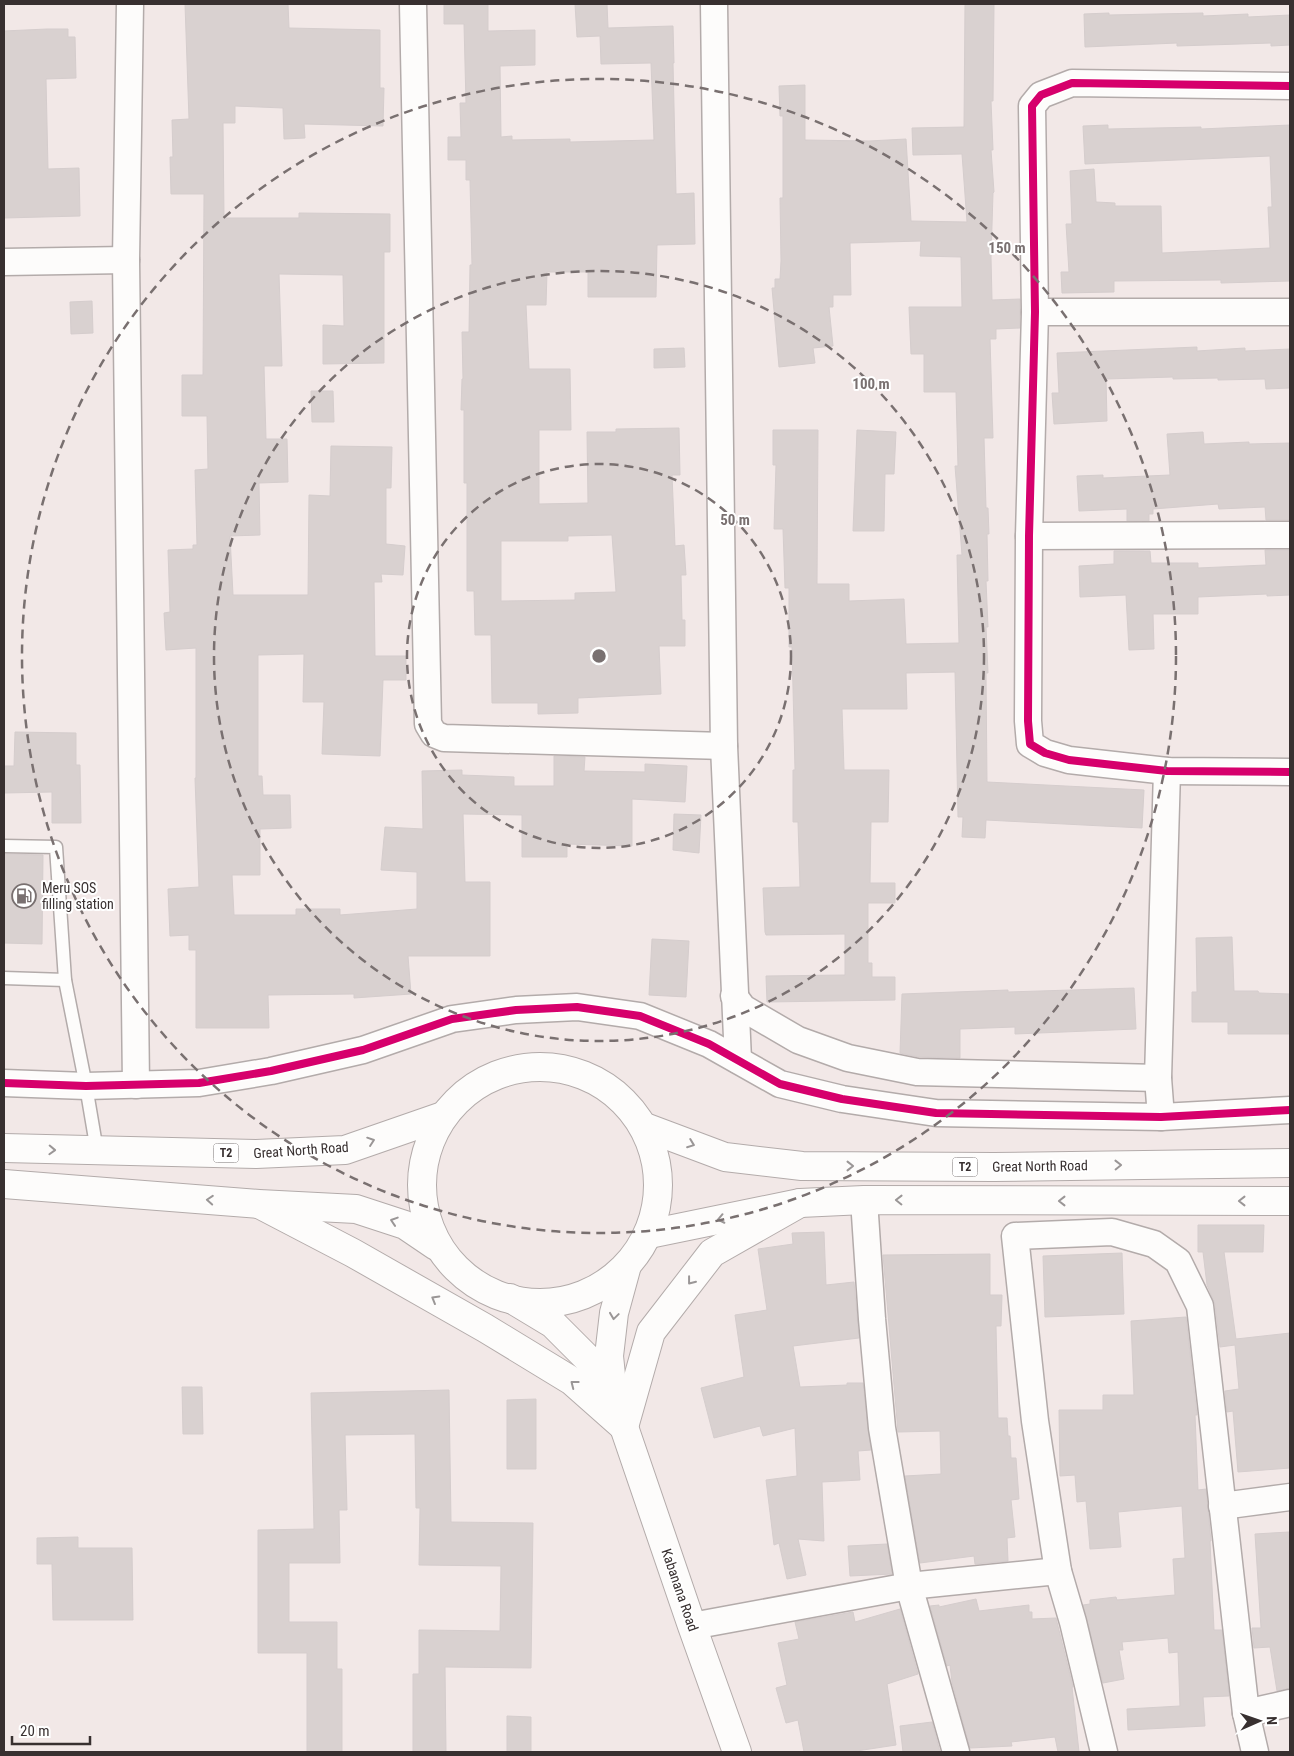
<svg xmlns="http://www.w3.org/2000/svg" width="1294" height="1756" font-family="'Roboto Condensed',sans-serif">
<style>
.building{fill:#d9d1d0;stroke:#d5cdcd;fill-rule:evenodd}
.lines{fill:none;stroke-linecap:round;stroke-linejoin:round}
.lane-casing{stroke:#b3abaa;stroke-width:15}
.street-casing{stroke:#b3abaa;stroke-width:29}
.secondary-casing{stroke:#b3abaa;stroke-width:30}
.primary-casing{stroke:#b3abaa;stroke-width:30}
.lane{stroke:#fdfcfb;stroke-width:12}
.street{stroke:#fdfcfb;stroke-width:26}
.secondary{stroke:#fdfcfb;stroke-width:28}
.primary{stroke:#fdfcfb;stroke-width:28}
.cycleway-casing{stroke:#fff;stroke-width:11}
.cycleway{stroke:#d6006c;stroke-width:8}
.oneway{stroke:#9a9696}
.ring{fill:none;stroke:#797070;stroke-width:2.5;stroke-dasharray:9 6}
.labels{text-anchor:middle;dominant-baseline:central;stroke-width:4;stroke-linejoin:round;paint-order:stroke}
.shield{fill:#fff;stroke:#746e6e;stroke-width:1}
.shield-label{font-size:12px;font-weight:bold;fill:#383030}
.poi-label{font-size:14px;fill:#383030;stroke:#fff;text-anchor:start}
.street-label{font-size:14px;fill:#383030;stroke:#fff}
.centre{fill:#797070;stroke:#fff;stroke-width:2.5}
.ring-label{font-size:15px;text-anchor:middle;font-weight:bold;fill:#797070;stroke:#fff;stroke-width:4;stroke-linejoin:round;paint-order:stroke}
</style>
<rect width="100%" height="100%" fill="#f2e8e7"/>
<!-- building -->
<g class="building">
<polygon points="185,4 288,4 289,28 380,30 380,88 384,88 383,126 304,124 305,138 284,139 283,108 235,106 235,123 223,123 224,218 299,218 299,213 390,214 390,252 384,252 384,363 323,364 323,325 344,326 343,275 279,274 282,366 264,366 266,439 287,439 288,482 259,483 260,535 230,536 233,595 308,595 309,495 330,496 331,446 392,447 391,488 386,488 386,544 405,546 403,575 381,574 382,582 374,582 375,656 406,656 406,680 383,680 380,756 322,754 324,702 303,702 304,654 258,655 258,776 262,776 263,795 290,795 291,828 260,829 260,875 232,875 234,915 296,915 296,909 340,909 340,915 417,909 417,872 381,870 385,827 423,829 422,771 462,770 462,775 514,777 514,786 554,786 554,756 585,757 584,771 645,772 645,764 687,766 685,802 632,799 632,846 567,844 567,857 522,857 522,815 463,814 465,882 490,882 490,956 408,956 411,994 354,998 354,994 268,995 269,1028 196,1028 196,950 189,950 189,935 170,936 168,889 199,887 195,778 196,778 196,648 166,650 164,613 170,612 168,550 193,549 193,545 197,545 195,470 208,469 207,416 182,416 182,375 203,375 204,194 171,194 170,157 173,157 172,120 189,119"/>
<path d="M 444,4 L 488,4 L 488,31 L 535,30 L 535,65 L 500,66 L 501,137 L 512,136 L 512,140 L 570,139 L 570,142 L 654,140 L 651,63 L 601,64 L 600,36 L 577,37 L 575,4 L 607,4 L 608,28 L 673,26 L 674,63 L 673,63 L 676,194 L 694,193 L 695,244 L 657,245 L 656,297 L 588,297 L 588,272 L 547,272 L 546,305 L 526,305 L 529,369 L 570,369 L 571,430 L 539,430 L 539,504 L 588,503 L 587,432 L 616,432 L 616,429 L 679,428 L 680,475 L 672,475 L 675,546 L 684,545 L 686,575 L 681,575 L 682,620 L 685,620 L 685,646 L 659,646 L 661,694 L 578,698 L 578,713 L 538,714 L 538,703 L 492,703 L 491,635 L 475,635 L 474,591 L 467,591 L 467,483 L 464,483 L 464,410 L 461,410 L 462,379 L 463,379 L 462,332 L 469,332 L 470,265 L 472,265 L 470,180 L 466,180 L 466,160 L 448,160 L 448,137 L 461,137 L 460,103 L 466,103 L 464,24 L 444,24 ZM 612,535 L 616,592 L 575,593 L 575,600 L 501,601 L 501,541 L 568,541 L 568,536 Z"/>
<polygon points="965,4 994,4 993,101 991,101 993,150 991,150 994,192 993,193 991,258 992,300 1020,299 1020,328 996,329 996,339 990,339 993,438 984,438 986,508 988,508 989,534 987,534 988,581 986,581 988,627 986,627 988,673 986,673 987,782 1144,790 1142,828 986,820 985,838 962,837 963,817 958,817 955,672 906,673 907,709 842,709 844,770 889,770 888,822 871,822 870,883 895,883 895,903 868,903 868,963 872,963 872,977 895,977 895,1000 767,1002 766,976 845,975 845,934 766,935 765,932 763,888 800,887 798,822 793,822 793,770 795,770 792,647 789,647 789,588 785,588 783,529 774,529 776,465 773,465 773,430 818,430 817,584 849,584 849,601 904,599 906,644 959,643 957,555 962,555 955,466 958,466 956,392 924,392 924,354 911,354 909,307 962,307 961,257 920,256 921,241 850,243 851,295 833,295 833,307 829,307 833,346 813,348 815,363 779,367 772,288 775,288 775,279 780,279 781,261 780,198 783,198 783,116 780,116 779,86 805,85 805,140 869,141 906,139 911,221 967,222 962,154 913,155 912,128 964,127"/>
<polygon points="1109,13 1109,15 1203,13 1203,16 1248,14 1248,17 1290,15 1290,45 1271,46 1271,43 1177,46 1177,43 1085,47 1084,14"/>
<polygon points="47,29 68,29 68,37 75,37 76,78 46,79 48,169 79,168 80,216 4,218 4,31"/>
<polygon points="1108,125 1108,129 1201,127 1201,129 1290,125 1290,281 1221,283 1221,280 1114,281 1114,292 1062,293 1061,272 1069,272 1066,224 1072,224 1070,171 1094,169 1096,202 1115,203 1115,206 1161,206 1162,253 1270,248 1268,207 1272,207 1270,156 1085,164 1083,126"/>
<polygon points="92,301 93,333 71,334 70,302"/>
<polygon points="1197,347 1197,351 1245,348 1245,351 1290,349 1290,388 1266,389 1265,379 1218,380 1218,378 1173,379 1173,377 1106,379 1107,421 1054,424 1052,393 1059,393 1057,353"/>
<polygon points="684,348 685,367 654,368 654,349"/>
<polygon points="311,391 333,391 334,422 312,422"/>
<polygon points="857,430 896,432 894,474 885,474 884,531 853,531"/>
<polygon points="1203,432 1204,444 1249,442 1249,444 1290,443 1290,520 1266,520 1265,507 1219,509 1218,504 1153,509 1153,514 1149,514 1149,521 1127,521 1127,509 1079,511 1077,476 1103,475 1103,478 1170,475 1167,434"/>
<polygon points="1265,550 1290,550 1290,595 1267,596 1267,594 1198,597 1198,614 1153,614 1154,649 1129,650 1126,595 1080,597 1079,566 1114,564 1114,551 1150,551 1151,563 1198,563 1198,568 1266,565"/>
<polygon points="15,732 76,733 76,765 80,765 81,823 52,823 52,792 4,793 4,766 14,766"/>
<polygon points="674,814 701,815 699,853 673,850"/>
<polygon points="4,854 43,855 42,944 4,943"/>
<polygon points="1232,937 1234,991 1258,991 1259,993 1290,994 1290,1034 1228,1034 1228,1022 1192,1022 1192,992 1197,992 1196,938"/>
<polygon points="652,939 689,941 686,997 649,995"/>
<polygon points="1134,988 1136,1029 1015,1034 1015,1027 960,1029 960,1058 919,1057 900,1053 902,994 1008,990 1008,992"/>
<polygon points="1198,1225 1264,1225 1263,1252 1224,1252 1236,1339 1290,1333 1290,1468 1238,1472 1233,1411 1227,1412 1225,1391 1239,1389 1235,1345 1220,1347 1215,1304 1207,1285 1203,1252 1198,1252"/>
<polygon points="824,1232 826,1285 854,1282 859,1338 793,1346 800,1387 847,1385 847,1383 863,1383 871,1450 858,1451 860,1480 822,1482 824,1541 798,1539 806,1575 787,1579 779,1543 774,1545 766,1480 797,1476 795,1428 763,1436 760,1426 714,1438 701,1388 744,1377 735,1315 767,1310 758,1249 793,1244 792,1233"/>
<polygon points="1122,1253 1124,1314 1045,1317 1043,1256"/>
<polygon points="990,1254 990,1295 1002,1295 1001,1326 996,1326 998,1418 1007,1418 1008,1436 1010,1436 1011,1458 1016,1458 1019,1499 1011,1500 1015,1537 1007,1538 1008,1561 975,1564 974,1556 920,1563 905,1476 941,1474 940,1431 898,1432 883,1255"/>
<polygon points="1186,1317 1197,1415 1195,1415 1198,1490 1206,1489 1211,1541 1210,1541 1214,1630 1222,1630 1229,1696 1203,1697 1205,1726 1128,1730 1127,1709 1180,1706 1178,1652 1169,1653 1168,1638 1122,1642 1123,1650 1119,1650 1124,1679 1103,1683 1083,1605 1090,1604 1090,1600 1116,1597 1117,1600 1175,1595 1173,1559 1185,1558 1182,1506 1118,1512 1121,1547 1090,1549 1086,1501 1077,1502 1075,1475 1060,1476 1059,1410 1103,1410 1103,1395 1134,1395 1131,1321"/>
<polygon points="182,1387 202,1387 203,1434 183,1434"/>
<polygon points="449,1390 451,1522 533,1523 531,1668 445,1667 446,1752 413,1752 413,1674 419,1674 419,1630 500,1631 501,1566 419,1565 420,1508 416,1508 415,1434 345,1435 347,1510 339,1510 340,1563 289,1563 289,1622 337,1622 337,1669 342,1669 342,1752 307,1752 307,1653 258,1653 258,1530 314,1529 311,1393"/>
<polygon points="536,1399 536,1469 507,1469 507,1400"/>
<polygon points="1289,1532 1290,1688 1277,1691 1270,1647 1254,1648 1252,1628 1261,1628 1255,1534"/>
<polygon points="78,1537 78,1548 132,1548 133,1620 53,1620 52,1564 37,1564 37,1538"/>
<polygon points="887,1544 892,1574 850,1576 848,1546"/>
<polygon points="976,1599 979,1611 1029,1605 1029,1612 1032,1612 1032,1619 1056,1618 1073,1687 1072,1687 1079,1752 1058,1752 1055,1737 1011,1742 1012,1746 970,1748 952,1682 950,1665 947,1666 930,1606 939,1605 939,1607"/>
<polygon points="900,1609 918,1674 887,1684 896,1745 850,1752 804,1752 798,1720 786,1723 776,1688 787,1685 778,1643 799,1639 795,1622 853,1612 855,1622"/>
<polygon points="507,1716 531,1717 531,1752 507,1752"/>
<polygon points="932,1722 940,1752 903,1752 900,1726"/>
</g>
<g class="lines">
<!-- lane casing -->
<g class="lane-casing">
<g id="lane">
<polyline points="4,846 56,847 65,980 86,1086 97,1151"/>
<polyline points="4,978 65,980"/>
</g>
</g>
<!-- street casing -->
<g class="street-casing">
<g id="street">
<polyline points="130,4 126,260 136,1085"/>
<polyline points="413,4 428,724 434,734 444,738 724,746"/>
<polyline points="714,4 724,746 738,1060"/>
<polyline points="1290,86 1072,83 1041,95 1032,106 1035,312 1029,536 1028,721 1030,744 1045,753 1069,760 1167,771 1290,772"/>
<polyline points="4,262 126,260"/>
<polyline points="1035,312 1290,312"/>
<polyline points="1029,536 1290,535"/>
<polyline points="734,996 743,1008 798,1040 848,1058 917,1072 1158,1078"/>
<polyline points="4,1083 86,1086 199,1083 271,1071 363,1050 452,1019 516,1010 577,1007 640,1016 709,1044 780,1084 842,1099 936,1113 1161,1117 1290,1110"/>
<polyline points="1161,1117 1158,1078 1167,771"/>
<polyline points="864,1200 872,1319 882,1428 909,1586 956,1752"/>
<polyline points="1222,1506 1290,1497"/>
<polyline points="692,1626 909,1586 1058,1571"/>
<polyline points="1104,1752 1073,1622 1058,1571 1035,1421 1015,1236 1112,1232 1154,1244 1178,1261 1200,1306 1246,1713"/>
<polyline points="1255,1752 1246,1713 1290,1703"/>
</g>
</g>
<!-- secondary casing -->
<g class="secondary-casing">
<g id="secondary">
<polyline points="510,1298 553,1324 588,1359 614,1401 624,1427 692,1626 737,1752"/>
<polyline points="613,1395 609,1356 614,1313 626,1269"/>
</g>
</g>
<!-- primary casing -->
<g class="primary-casing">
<g id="primary">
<circle cx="540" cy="1185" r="118"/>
<polyline points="645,1127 725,1157 802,1166 994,1167 1290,1163"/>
<polyline points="4,1148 256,1154 345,1150 443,1116"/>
<polyline points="4,1184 259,1204 356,1209 405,1225 436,1246"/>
<polyline points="259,1204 353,1253 485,1328 572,1381 624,1427 651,1332 712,1253 800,1203"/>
<polyline points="649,1234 800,1203 864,1200 1290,1201"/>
</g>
</g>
<!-- lane -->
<use href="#lane" class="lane"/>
<!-- street -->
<use href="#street" class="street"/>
<!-- secondary -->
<use href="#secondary" class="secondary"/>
<!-- primary -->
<use href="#primary" class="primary"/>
<!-- cycleway casing -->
<g class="cycleway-casing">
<g id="cycleway">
<polyline points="1290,86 1072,83 1041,95 1032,106 1035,312 1029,536 1028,721 1030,744 1045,753 1069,760 1167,771 1290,772"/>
<polyline points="4,1083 86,1086 199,1083 271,1071 363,1050 452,1019 516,1010 577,1007 640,1016 709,1044 780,1084 842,1099 936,1113 1161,1117 1290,1110"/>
</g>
</g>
<!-- cycleway -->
<use href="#cycleway" class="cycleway"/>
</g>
<!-- one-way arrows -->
<defs><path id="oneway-chevron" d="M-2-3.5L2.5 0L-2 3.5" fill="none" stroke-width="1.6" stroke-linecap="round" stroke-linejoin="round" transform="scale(1.25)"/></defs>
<g class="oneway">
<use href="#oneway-chevron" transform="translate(371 1141) rotate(-19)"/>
<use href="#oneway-chevron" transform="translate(691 1144) rotate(21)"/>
<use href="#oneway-chevron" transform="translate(52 1150) rotate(2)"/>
<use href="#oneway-chevron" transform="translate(1118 1165) rotate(-1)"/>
<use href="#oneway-chevron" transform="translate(850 1166)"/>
<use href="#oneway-chevron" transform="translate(210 1200) rotate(-176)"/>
<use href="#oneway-chevron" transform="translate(899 1200) rotate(-179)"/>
<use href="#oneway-chevron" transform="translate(1062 1201) rotate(180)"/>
<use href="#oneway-chevron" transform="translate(1242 1201) rotate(180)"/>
<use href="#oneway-chevron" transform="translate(721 1219) rotate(168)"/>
<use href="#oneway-chevron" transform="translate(394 1221) rotate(-162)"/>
<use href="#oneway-chevron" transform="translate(691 1281) rotate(128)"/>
<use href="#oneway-chevron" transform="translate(435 1299) rotate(-150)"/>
<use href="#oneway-chevron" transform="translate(614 1316) rotate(98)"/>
<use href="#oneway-chevron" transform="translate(574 1384) rotate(-142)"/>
</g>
<!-- distance rings -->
<g class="ring">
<circle cx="599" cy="656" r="192"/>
<circle cx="599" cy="656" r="385"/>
<circle cx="599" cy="656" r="577"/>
</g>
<!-- icons -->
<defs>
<g id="fuel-ring" transform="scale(1.25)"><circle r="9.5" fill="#fff" stroke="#797070" stroke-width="1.5"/><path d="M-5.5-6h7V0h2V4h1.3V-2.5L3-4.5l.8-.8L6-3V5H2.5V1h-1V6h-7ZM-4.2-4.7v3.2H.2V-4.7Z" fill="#797070"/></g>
</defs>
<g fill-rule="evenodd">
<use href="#fuel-ring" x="24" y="896"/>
</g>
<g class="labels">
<!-- shield labels -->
<g class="shield">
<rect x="213.5" y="1143.5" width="25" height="19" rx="4"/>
<rect x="952.5" y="1157.5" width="25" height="19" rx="4"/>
</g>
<g class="shield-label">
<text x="226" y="1153">T2</text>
<text x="965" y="1167">T2</text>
</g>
<!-- poi labels -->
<g class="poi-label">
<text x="42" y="888">Meru SOS<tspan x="42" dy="16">filling station</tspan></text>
</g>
<!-- street labels -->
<g class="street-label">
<text transform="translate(301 1150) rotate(-4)">Great North Road</text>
<text transform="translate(1040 1166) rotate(-1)">Great North Road</text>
<text transform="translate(680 1590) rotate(71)">Kabanana Road</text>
</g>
</g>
<circle cx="599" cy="656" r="8" class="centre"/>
<g class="ring-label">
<text x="1007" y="253">150 m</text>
<text x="871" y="389">100 m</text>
<text x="735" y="525">50 m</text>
</g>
<!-- border -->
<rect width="1294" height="1756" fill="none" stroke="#383030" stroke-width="10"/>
<!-- north arrow -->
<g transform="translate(1259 1721) rotate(88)" stroke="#ffffff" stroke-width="4" paint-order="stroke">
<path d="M0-4L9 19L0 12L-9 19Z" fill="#383030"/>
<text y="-8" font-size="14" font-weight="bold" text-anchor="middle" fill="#383030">N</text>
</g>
<!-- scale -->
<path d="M12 1736v8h78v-8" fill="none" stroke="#383030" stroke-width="2.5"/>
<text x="20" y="1736" font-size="15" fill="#383030" stroke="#ffffff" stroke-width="4" paint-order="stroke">20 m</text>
</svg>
